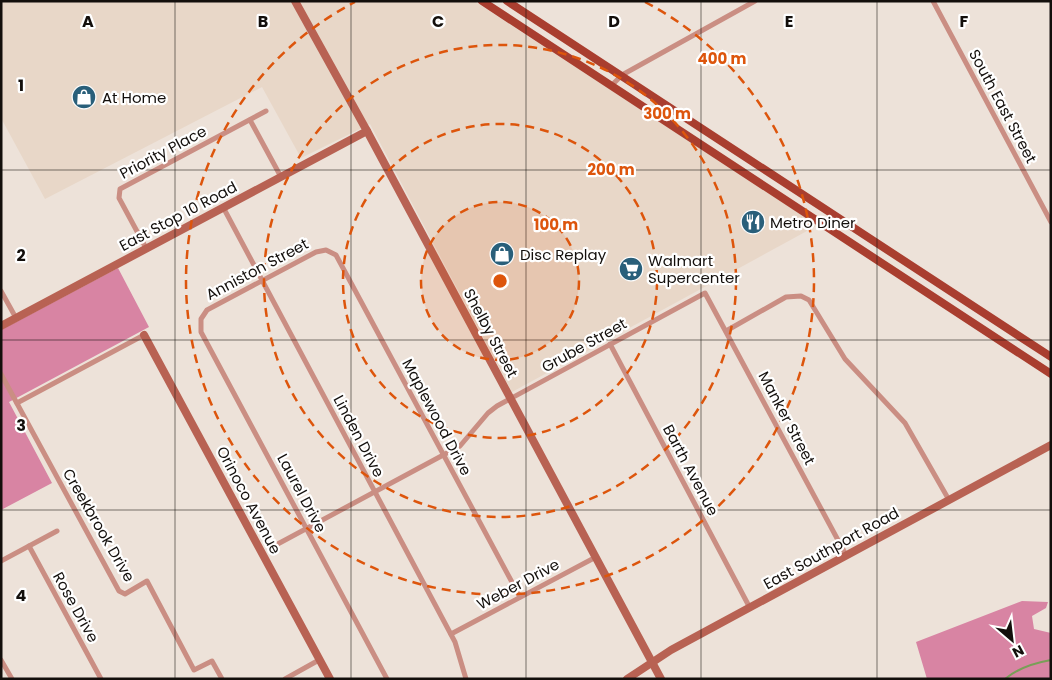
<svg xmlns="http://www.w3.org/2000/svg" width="1052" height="680" font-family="Poppins,sans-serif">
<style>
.built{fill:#e8d7c8}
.forest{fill:#d884a3}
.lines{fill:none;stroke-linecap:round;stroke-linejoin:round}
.stream{stroke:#789f57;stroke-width:2}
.street{stroke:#ca8e83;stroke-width:5}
.secondary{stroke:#b86253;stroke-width:8}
.primary{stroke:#a93e2f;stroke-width:8}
.grid{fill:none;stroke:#130f0c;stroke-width:1;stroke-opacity:0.55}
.ring{fill:none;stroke:#dd550c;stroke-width:2.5;stroke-dasharray:9 6}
.labels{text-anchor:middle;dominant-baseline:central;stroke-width:4.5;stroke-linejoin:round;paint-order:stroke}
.poi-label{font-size:15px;fill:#130f0c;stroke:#fff;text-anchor:start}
.street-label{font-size:15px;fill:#130f0c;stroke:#fff}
.grid-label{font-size:16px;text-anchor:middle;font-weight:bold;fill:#130f0c;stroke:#fff;stroke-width:4.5;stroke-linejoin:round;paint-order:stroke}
.centre{fill:#dd550c;stroke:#fff;stroke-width:2.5}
.ring-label{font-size:15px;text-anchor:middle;font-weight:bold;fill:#dd550c;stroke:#fff;stroke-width:4.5;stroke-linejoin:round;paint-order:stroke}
</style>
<rect width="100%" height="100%" fill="#ede2d9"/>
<!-- built -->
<polygon class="built" points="1,1 474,1 818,225 512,392 370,124 301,158 262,87 45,199 1,118"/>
<!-- forest -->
<g class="forest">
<polygon points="118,268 149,327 9,402 52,483 1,510 1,330"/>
<polygon points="1022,601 1048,602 1046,608 1032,616 1034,629 1051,633 1051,679 927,679 916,642"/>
</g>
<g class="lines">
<!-- stream -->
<path class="stream" d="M 1005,679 C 1018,668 1034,663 1051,660"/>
<!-- street -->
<g class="street">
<polyline points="933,1 1051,222"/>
<polyline points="612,85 622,75 755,1"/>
<polyline points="250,120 281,177"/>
<polyline points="223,207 455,642 466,679"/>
<polyline points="146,248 119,198 120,189 266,111"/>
<polyline points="1,291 16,318"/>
<polyline points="726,331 786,297 801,296 809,300 845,359 905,423 949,500"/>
<polyline points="610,344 750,608"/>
<polyline points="1,374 119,591 125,594 147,581 194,670 212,661 222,679"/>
<polyline points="17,403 144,335"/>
<polyline points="29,546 101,679"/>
<polyline points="274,546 460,446 488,413 497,406 705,293 846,555"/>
<polyline points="1,561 57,531"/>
<polyline points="451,634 596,557"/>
<polyline points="1,660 12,679"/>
<polyline points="285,679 319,660"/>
<polyline points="387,679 201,332 201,319 207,310 316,252 326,250 336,255 520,597"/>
</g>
<!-- secondary -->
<g class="secondary">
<polyline points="295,1 367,131 661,679"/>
<polyline points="1,326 367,131"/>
<polyline points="144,335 330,679"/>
<polyline points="627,679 671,650 1051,445"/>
</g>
<!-- primary -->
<g class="primary">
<polyline points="482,1 1051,374"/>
<polyline points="507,1 1051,357"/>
</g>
</g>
<!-- grid -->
<path class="grid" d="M 175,1 L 175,679M 351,1 L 351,679M 526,1 L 526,679M 701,1 L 701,679M 877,1 L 877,679M 1,170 L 1051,170M 1,340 L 1051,340M 1,510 L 1051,510"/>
<!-- distance rings -->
<circle cx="500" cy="281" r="79" fill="#dd550c" fill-opacity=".12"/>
<g class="ring">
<circle cx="500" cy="281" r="79"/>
<circle cx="500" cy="281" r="157"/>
<circle cx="500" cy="281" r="236"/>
<path d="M645 2A314 314 0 1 1 355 2"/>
</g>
<!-- icons -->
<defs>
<g id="shop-disc" transform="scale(1.25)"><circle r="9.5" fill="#295f7a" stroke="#fff"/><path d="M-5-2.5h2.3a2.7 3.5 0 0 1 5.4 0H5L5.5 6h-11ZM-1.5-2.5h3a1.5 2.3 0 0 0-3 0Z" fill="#fff"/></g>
<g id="restaurant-disc" transform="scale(1.25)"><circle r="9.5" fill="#295f7a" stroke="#fff"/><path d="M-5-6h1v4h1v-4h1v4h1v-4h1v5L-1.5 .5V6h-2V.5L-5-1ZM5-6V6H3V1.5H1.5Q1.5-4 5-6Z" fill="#fff"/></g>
<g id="supermarket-disc" transform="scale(1.25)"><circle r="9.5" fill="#295f7a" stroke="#fff"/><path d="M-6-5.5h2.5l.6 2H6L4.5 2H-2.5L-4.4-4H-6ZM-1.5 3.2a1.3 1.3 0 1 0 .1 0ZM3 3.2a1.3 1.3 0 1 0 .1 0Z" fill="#fff"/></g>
</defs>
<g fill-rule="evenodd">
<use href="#shop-disc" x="84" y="97"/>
<use href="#restaurant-disc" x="753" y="222"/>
<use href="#shop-disc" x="502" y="254"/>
<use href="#supermarket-disc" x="631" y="269"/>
</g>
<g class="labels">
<!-- poi labels -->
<g class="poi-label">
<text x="102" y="97">At Home</text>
<text x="770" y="222">Metro Diner</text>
<text x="520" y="254">Disc Replay</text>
<text x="648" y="260">Walmart<tspan x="648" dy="17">Supercenter</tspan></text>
</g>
<!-- street labels -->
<g class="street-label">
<text transform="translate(1003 106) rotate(62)">South East Street</text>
<text transform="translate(163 152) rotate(-28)">Priority Place</text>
<text transform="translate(178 216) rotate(-28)">East Stop 10 Road</text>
<text transform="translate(257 269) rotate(-28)">Anniston Street</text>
<text transform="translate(491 333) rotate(62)">Shelby Street</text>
<text transform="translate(584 345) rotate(-29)">Grube Street</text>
<text transform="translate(437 417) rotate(62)">Maplewood Drive</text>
<text transform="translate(787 418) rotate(62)">Manker Street</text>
<text transform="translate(359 436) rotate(62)">Linden Drive</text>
<text transform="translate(691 470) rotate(62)">Barth Avenue</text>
<text transform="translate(302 493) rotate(62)">Laurel Drive</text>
<text transform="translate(249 500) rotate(62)">Orinoco Avenue</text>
<text transform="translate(99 525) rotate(60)">Creekbrook Drive</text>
<text transform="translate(831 548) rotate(-29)">East Southport Road</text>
<text transform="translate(518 584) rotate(-28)">Weber Drive</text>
<text transform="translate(76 607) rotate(61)">Rose Drive</text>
</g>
</g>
<g class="grid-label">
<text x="88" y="27">A</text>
<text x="263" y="27">B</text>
<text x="438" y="27">C</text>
<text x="614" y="27">D</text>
<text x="789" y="27">E</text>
<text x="964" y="27">F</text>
<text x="21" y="91">1</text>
<text x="21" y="261">2</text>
<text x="21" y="431">3</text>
<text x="21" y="601">4</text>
</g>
<circle cx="500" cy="281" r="8" class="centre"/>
<g class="ring-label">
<text x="722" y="64">400 m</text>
<text x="667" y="119">300 m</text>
<text x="611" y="175">200 m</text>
<text x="556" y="230">100 m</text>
</g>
<!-- border -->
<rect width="1052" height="680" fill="none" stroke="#130f0c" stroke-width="5"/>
<!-- north arrow -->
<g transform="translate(1012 640) rotate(152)" stroke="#ffffff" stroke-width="4" paint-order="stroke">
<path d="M0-4L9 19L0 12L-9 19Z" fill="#130f0c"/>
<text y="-8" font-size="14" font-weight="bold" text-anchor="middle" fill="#130f0c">N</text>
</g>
</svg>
